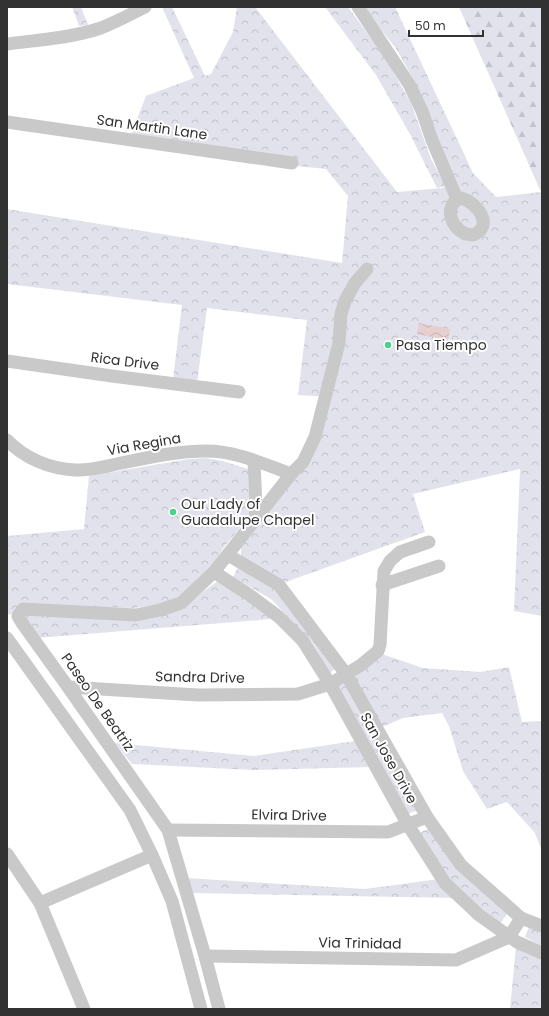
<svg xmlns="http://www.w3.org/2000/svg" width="549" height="1016" font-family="Poppins,sans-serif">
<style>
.forest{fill:url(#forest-firs)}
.park{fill:url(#park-crowns)}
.water{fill:url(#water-waves)}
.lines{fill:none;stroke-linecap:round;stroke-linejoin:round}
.minor{stroke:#c9c9c9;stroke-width:13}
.poi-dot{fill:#4bd18c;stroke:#fff;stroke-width:1.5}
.labels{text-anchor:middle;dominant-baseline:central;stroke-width:4;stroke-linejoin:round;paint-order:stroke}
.street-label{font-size:14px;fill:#323232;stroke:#fff}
.poi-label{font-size:14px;fill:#323232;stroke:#fff;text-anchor:start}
</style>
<defs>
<pattern id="forest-firs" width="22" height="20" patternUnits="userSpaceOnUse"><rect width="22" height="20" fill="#e2e2ec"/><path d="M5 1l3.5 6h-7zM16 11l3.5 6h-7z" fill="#c2c2cb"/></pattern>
<pattern id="park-crowns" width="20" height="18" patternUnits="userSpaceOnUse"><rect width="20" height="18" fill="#e2e2ec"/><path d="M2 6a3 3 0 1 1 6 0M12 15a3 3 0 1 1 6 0" fill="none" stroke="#c2c2cb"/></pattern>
<pattern id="water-waves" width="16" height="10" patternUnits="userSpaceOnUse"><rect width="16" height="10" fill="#e7cecf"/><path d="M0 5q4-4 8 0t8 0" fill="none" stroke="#c7b1b2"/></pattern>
</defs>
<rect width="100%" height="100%" fill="#fff"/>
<!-- forest -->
<polygon class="forest" points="459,7 542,7 542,194 541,192"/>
<!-- park -->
<g class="park">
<polygon points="72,7 81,7 88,25 79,26"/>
<polygon points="162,7 172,7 205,76 211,74 233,32 237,7 255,7 397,192 442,188 456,183 414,80 395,47 376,24 365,7 395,7 473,173 496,197 541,192 542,194 542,616 514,611 520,469 413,494 425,532 280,584 241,560 241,546 307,462 329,397 298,395 307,320 207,308 197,383 173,379 182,305 7,284 7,209 342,263 348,196 326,169 297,166 131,135 146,96 194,78"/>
<polygon points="325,7 348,7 386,59 411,103 431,159 446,186 437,188 410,134 376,75"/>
<polygon points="206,458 223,461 248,469 250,516 224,547 211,567 179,597 158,605 133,608 61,606 22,607 9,615 7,612 7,536 84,529 89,476 189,459"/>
<polygon points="238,567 276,590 336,668 330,673 312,642 271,599 233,577"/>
<polygon points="219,580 271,619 37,638 25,621 27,612 133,618 182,607"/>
<polygon points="376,652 423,668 481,672 509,667 522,722 542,721 542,851 535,833 507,802 487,809 463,771 449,726 442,713 403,718 382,727 354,679 359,669"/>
<polygon points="345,682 419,810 406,814 337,686"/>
<polygon points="355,741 371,767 253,770 132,764 115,743 254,756"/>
<polygon points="430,828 507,914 500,924 481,910 449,881 419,833"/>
<polygon points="185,878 365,889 439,879 458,898 191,893"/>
<polygon points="529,927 542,931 542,946 525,937"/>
<polygon points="516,946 542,958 542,1009 510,1009"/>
</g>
<!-- water -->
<polygon class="water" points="419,323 450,329 448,340 417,334"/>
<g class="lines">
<!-- minor -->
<g class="minor">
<polyline points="358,7 409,84 422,111 432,140 457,199"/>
<path d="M 7,44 C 38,40 71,38 101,28 C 116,22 131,14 145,7"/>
<polyline points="7,122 292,163"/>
<path d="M 461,198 C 477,202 495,226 473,235 C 452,235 441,205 461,198 Z"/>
<polyline points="7,361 112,376 239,392"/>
<path d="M 7,440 C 24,458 50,469 75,470 C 88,471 103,467 117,464 C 146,458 176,451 206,451 C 236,451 264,464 291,474"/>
<polyline points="254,461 256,506 255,519"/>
<polyline points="228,555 279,585 346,674 427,817 461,865 521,918 542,926"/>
<polyline points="214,572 248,594 279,617 303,641 330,684 408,825 445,883 479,915 517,942 542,953"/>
<polyline points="382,585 439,566"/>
<polyline points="7,638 130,810 152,855 172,901 201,1009"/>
<polyline points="68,687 198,695 298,694 330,684 361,665 378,651 380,645 384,571 390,561 400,552 429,542"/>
<polyline points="168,830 388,832 427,817"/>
<polyline points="7,854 40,903 84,1009"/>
<polyline points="40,903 152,855"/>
<polyline points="205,956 456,960 509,937 521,918"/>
<polyline points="219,1009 205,956 168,830 68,687 22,623 18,616 23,609 136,615 160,610 181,603 214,572 291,474 303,462 315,437 339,343 341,314 345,301 355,283 367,269"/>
</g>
</g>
<!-- markers -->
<g class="poi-dot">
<circle cx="388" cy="345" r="4"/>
<circle cx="173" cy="512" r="4"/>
</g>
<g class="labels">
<!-- street labels -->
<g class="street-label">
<text transform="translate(152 127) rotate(8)">San Martin Lane</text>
<text transform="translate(125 361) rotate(7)">Rica Drive</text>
<text transform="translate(144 444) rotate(-10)">Via Regina</text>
<text transform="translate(200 677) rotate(1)">Sandra Drive</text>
<text transform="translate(98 702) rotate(55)">Paseo De Beatriz</text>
<text transform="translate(389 758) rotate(61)">San Jose Drive</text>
<text transform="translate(289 815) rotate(1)">Elvira Drive</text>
<text transform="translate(360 943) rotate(1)">Via Trinidad</text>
</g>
<!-- poi labels -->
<g class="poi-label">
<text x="396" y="345">Pasa Tiempo</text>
<text x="181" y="504">Our Lady of<tspan x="181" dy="16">Guadalupe Chapel</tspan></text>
</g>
</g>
<!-- border -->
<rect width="549" height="1016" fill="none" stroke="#323232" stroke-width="16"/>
<!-- scale -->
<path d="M409 30v6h74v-6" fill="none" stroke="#323232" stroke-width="2"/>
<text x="415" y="30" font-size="12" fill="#323232" stroke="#ffffff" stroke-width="3" paint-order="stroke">50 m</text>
</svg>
